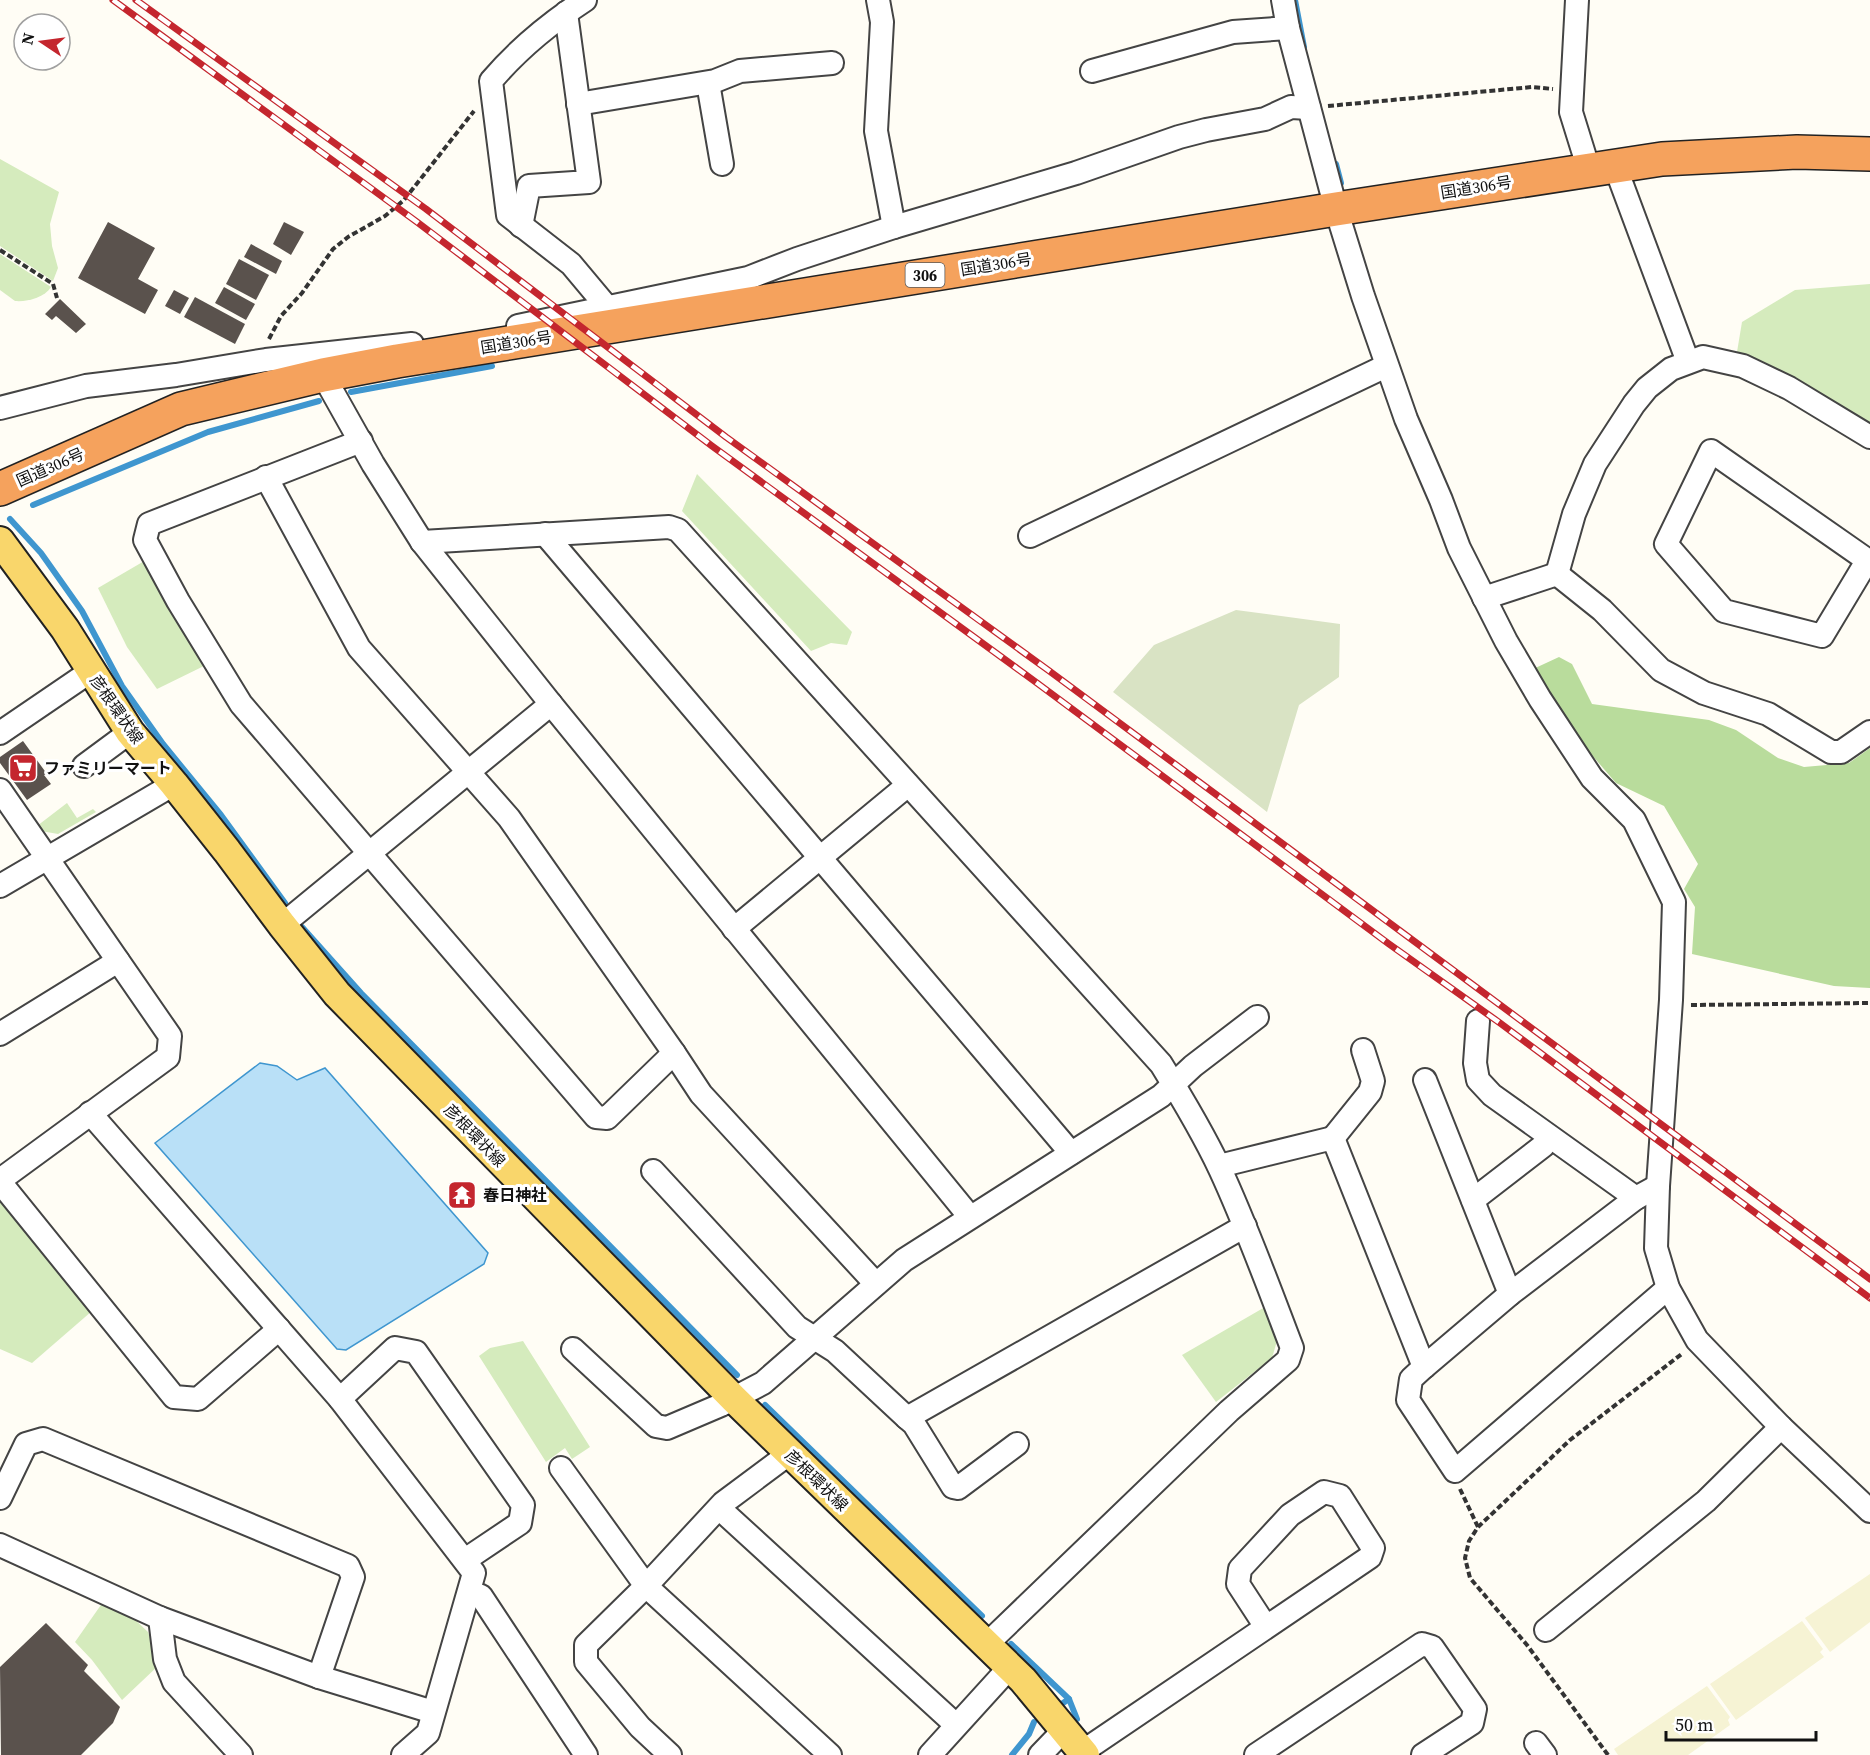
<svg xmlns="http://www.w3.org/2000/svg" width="1870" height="1755" font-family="'Source Serif 4','Noto Sans JP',serif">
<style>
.farmland{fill:#f6f3d4}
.green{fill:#d5ebbd}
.forest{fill:#b9dc9c}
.cemetery{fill:#d9e3c4}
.water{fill:#b9e0f7;stroke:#3f96cf;stroke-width:1.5}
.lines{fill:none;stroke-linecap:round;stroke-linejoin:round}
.stream{stroke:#3f96cf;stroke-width:6}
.building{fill:#5a524d}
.minor-casing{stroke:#444;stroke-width:26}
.major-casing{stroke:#222;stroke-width:32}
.highway-casing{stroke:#222;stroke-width:36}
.path{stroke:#333;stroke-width:4;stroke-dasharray:6 3;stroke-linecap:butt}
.minor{stroke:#fff;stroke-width:22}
.major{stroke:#f9d66b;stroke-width:28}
.highway{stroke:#f5a25d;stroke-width:33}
.rail-casing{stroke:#c4262e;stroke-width:7}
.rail{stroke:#fff;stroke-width:4.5;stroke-dasharray:14;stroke-linecap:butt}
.labels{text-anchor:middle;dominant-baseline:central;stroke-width:6;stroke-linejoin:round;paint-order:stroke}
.shield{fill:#fff;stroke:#585858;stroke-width:1.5}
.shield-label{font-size:15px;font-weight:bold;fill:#111}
.street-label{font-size:16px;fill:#111;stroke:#fff}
.poi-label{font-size:16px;font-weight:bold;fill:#111;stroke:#fff;text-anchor:start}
</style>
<rect width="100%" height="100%" fill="#fffdf5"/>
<!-- farmland -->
<g class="farmland">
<polygon points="1870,1574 1870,1622 1830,1652 1805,1618"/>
<polygon points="1802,1621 1823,1649 1820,1652 1824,1657 1736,1720 1710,1684"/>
<polygon points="1707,1686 1730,1717 1728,1720 1730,1725 1688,1755 1618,1755 1614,1749"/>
</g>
<!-- green -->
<g class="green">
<polygon points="0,159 59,192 50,224 52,246 58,268 53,281 0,246"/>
<path d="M 0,254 L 51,287 C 44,298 27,302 15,301 L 0,290 Z"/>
<polygon points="1870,284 1870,423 1737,352 1742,322 1795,290"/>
<polygon points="697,474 852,632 847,645 831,643 811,651 682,511"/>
<polygon points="146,560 208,664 157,689 127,647 98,588"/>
<polygon points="67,803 77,818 93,809 96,812 58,834 41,831 37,826"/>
<polygon points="0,1202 6,1203 92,1311 32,1363 0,1349"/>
<polygon points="1265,1307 1277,1341 1272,1358 1216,1402 1182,1355"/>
<polygon points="523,1341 590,1447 572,1459 565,1448 546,1462 479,1356 490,1348"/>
<polygon points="103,1602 129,1614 148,1632 159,1665 122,1700 92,1660 75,1642"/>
</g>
<!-- forest -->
<polygon class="forest" points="1559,657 1572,664 1592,704 1709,720 1736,730 1778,758 1804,767 1849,763 1870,748 1870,988 1834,986 1692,954 1695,907 1684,889 1698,864 1664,806 1616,783 1566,725 1531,670"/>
<!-- cemetery -->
<polygon class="cemetery" points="1236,610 1340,624 1339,677 1299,705 1267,812 1113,692 1154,645"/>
<!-- water -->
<polygon class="water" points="260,1063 277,1066 297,1080 325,1068 488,1253 484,1264 346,1350 337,1349 155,1143"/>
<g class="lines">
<!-- stream -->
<g class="stream">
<polyline points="1295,0 1304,47"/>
<polyline points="1336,164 1341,183"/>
<polyline points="351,392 492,366"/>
<polyline points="33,505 208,432 319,401"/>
<polyline points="10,519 41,553 82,611 122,686 163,744 221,815 285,903"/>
<polyline points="302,927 361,993 737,1375"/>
<polyline points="765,1405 982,1616"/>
<polyline points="1011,1644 1069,1699 1063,1703"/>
<polyline points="1069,1699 1077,1719"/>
<polyline points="1012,1755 1029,1734 1034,1722"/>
</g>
</g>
<!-- building -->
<g class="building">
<polygon points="108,222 155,248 138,279 158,290 145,314 78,278"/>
<polygon points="284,222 304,232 291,255 273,244"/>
<polygon points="251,244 282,261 276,274 244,257"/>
<polygon points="239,259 269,275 256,300 226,284"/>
<polygon points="224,287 255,304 246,320 215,303"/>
<polygon points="174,290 189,298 180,314 165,306"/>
<polygon points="195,297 245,324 235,344 184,317"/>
<polygon points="60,299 86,324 76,333 56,316 52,320 45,314"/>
<polygon points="23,741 47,774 44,775 51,784 27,800 0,763 0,757"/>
<polygon points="46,1623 88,1665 84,1671 120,1707 113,1723 81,1755 1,1755 0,1667"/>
</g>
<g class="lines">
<!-- minor casing -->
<g class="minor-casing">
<g id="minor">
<path d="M 585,0 C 550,23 518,49 491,81 L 508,215 L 571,264 L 607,307"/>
<polyline points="878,0 882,22 876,131 894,227"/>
<polyline points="1283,0 1288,28 1336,209 1363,296 1406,419 1441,500 1459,548 1506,641 1540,699 1592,778 1634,820 1674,902 1671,1000 1658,1186 1656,1248 1668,1288 1697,1340 1781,1427 1870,1511"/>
<polyline points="1577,0 1571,112 1589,170"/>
<polyline points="1092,71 1233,32 1288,28"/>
<polyline points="708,83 722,164"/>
<polyline points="578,104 715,81 740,71 832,63"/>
<polyline points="1615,166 1688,362"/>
<polyline points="521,226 529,186 589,182 566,13"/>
<polyline points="518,326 748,278 797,259 894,227 1076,173 1179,137 1206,130 1265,119 1291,107 1309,108"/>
<polyline points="323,375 373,464 422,542 551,704 970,1217"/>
<polyline points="0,408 86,386 176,375 266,360 412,344"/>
<polyline points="361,441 149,524 145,540 178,601 241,704 596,1117 607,1118 674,1053 701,1094 876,1284"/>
<polyline points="266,477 359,648 509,818 674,1053"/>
<polyline points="545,534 1071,1153"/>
<polyline points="1030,536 1386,366"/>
<path d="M 422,542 L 669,527 L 678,530 L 1161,1064 C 1182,1098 1203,1133 1220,1169 C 1247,1227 1269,1288 1292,1348 L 1288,1360 L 1229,1411 L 987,1644"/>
<polyline points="1867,561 1822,636 1724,611 1666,544 1711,451 1870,562"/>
<polyline points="1557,574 1574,514 1595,464 1634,404 1647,388 1671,369 1703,357 1743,366 1789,388 1870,437"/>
<polyline points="1557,574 1602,610 1661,670 1704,693 1768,714 1831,752 1841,752 1870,732"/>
<polyline points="1484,598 1557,574"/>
<polyline points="0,733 91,671"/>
<polyline points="84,766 130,732"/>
<polyline points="0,790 170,1036 168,1057 0,1180"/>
<polyline points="0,886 174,784"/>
<polyline points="282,925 551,704"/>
<polyline points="734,929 908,785"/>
<polyline points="1478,1021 1475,1063 1478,1080 1492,1095 1636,1198"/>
<polyline points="0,1034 118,961"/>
<polyline points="1425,1080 1510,1294"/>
<polyline points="90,1113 340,1399 474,1573 428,1733 403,1755"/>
<polyline points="1333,1138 1370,1092 1373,1081 1363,1050"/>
<polyline points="1219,1166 1333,1138 1424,1367"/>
<polyline points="653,1171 797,1327 835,1351 907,1418 1245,1226"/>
<polyline points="0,1182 174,1397 198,1399 279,1329"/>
<polyline points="1658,1186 1636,1198 1510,1294 1424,1367 1411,1379 1408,1400 1455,1471 1668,1288"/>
<polyline points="1473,1200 1543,1146"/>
<polyline points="573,1349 656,1426 667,1428 721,1405 763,1383 904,1260 1161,1096 1193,1066 1257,1017"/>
<polyline points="340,1399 395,1348 416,1352 523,1505 520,1523 465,1560"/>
<polyline points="907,1418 914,1424 953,1487 958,1488 1017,1444"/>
<polyline points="561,1468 646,1586 830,1755"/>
<polyline points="0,1498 26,1444 43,1439 348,1566 353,1577 319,1677"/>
<polyline points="719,1508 956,1725"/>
<polyline points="0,1545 160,1618 319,1677 433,1712"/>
<polyline points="470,1592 481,1596 586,1755"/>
<polyline points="160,1618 165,1659 174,1682 241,1755"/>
<polyline points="1546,1630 1706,1501 1781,1427"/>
<polyline points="1536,1743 1545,1755"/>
<polyline points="1082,1752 1370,1557 1373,1548 1340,1496 1324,1492 1290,1515 1240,1569 1238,1584 1266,1627"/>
<polyline points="670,1755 640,1727 586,1662 586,1645 646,1586 723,1503 790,1453"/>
<polyline points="930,1755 1010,1667"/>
<polyline points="1040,1755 1065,1729"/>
<polyline points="1256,1755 1422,1644 1432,1647 1475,1709 1472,1723 1423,1755"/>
</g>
</g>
<!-- major casing -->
<g class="major-casing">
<polyline id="major" points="0,541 65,629 130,732 174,784 227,851 282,925 337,994 734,1399 1023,1680 1085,1755"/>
</g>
<!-- highway casing -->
<g class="highway-casing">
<polyline id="highway" points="0,489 181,409 323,375 397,361 1336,209 1662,159 1797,152 1870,154"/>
</g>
<!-- path -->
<g class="path">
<polyline points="1328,106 1532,87 1553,89"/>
<polyline points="0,250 53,284 57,298"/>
<polyline points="269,339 281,316 302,293 333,249 348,237 385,216 404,200 474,111"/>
<polyline points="1691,1005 1870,1003"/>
<polyline points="1460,1489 1478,1527"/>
<polyline points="1608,1755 1527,1645 1470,1578 1465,1558 1469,1541 1478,1527 1570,1440 1683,1353"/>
</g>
<!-- minor -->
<use href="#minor" class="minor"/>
<!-- major -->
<use href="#major" class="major"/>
<!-- highway -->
<use href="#highway" class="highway"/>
<!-- rail casing -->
<g class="rail-casing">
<g id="rail">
<polyline points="113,0 417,222 712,446 1037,683 1389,944 1500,1023 1870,1298"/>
<polyline points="136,0 426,209 726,437 1048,670 1870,1279"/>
</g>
</g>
<!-- rail -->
<use href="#rail" class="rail"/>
</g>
<!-- icons -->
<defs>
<g id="supermarket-square" transform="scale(1.5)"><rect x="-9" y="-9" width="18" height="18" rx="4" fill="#c4262e" stroke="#fff"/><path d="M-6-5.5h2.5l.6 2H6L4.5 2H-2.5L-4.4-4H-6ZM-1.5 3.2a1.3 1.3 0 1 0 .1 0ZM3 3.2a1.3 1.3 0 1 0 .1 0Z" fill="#fff"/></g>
<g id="temple-square" transform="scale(1.5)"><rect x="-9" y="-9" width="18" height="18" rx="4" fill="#c4262e" stroke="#fff"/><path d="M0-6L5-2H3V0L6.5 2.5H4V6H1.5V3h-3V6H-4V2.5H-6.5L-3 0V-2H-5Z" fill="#fff"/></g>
</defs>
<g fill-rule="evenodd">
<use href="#supermarket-square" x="23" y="768"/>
<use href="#temple-square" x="462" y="1195"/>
</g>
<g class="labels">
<!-- shield labels -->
<rect class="shield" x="905.5" y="263" width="39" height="24" rx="4.5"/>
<g class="shield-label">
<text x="925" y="275">306</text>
</g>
<!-- street labels -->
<g class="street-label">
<text transform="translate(1476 187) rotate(-9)">国道306号</text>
<text transform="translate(996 264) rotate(-9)">国道306号</text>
<text transform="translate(516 342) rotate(-9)">国道306号</text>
<text transform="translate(50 467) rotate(-24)">国道306号</text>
<text transform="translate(117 709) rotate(55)">彦根環状線</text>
<text transform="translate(475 1135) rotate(46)">彦根環状線</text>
<text transform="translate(817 1480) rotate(44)">彦根環状線</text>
</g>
<!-- poi labels -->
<g class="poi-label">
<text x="44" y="768">ファミリーマート</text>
<text x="483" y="1195">春日神社</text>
</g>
</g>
<!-- north arrow -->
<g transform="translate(42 42) rotate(283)"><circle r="28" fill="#ffffff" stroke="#a0a0a0" stroke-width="1.5"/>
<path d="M0-4.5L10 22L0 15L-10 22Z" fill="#c4262e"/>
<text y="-9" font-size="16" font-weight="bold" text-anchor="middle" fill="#111111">N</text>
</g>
<!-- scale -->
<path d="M1666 1731v9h150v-9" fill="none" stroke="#111111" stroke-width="3"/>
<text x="1675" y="1731" font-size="18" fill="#111111" stroke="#ffffff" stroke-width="4.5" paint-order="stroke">50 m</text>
</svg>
